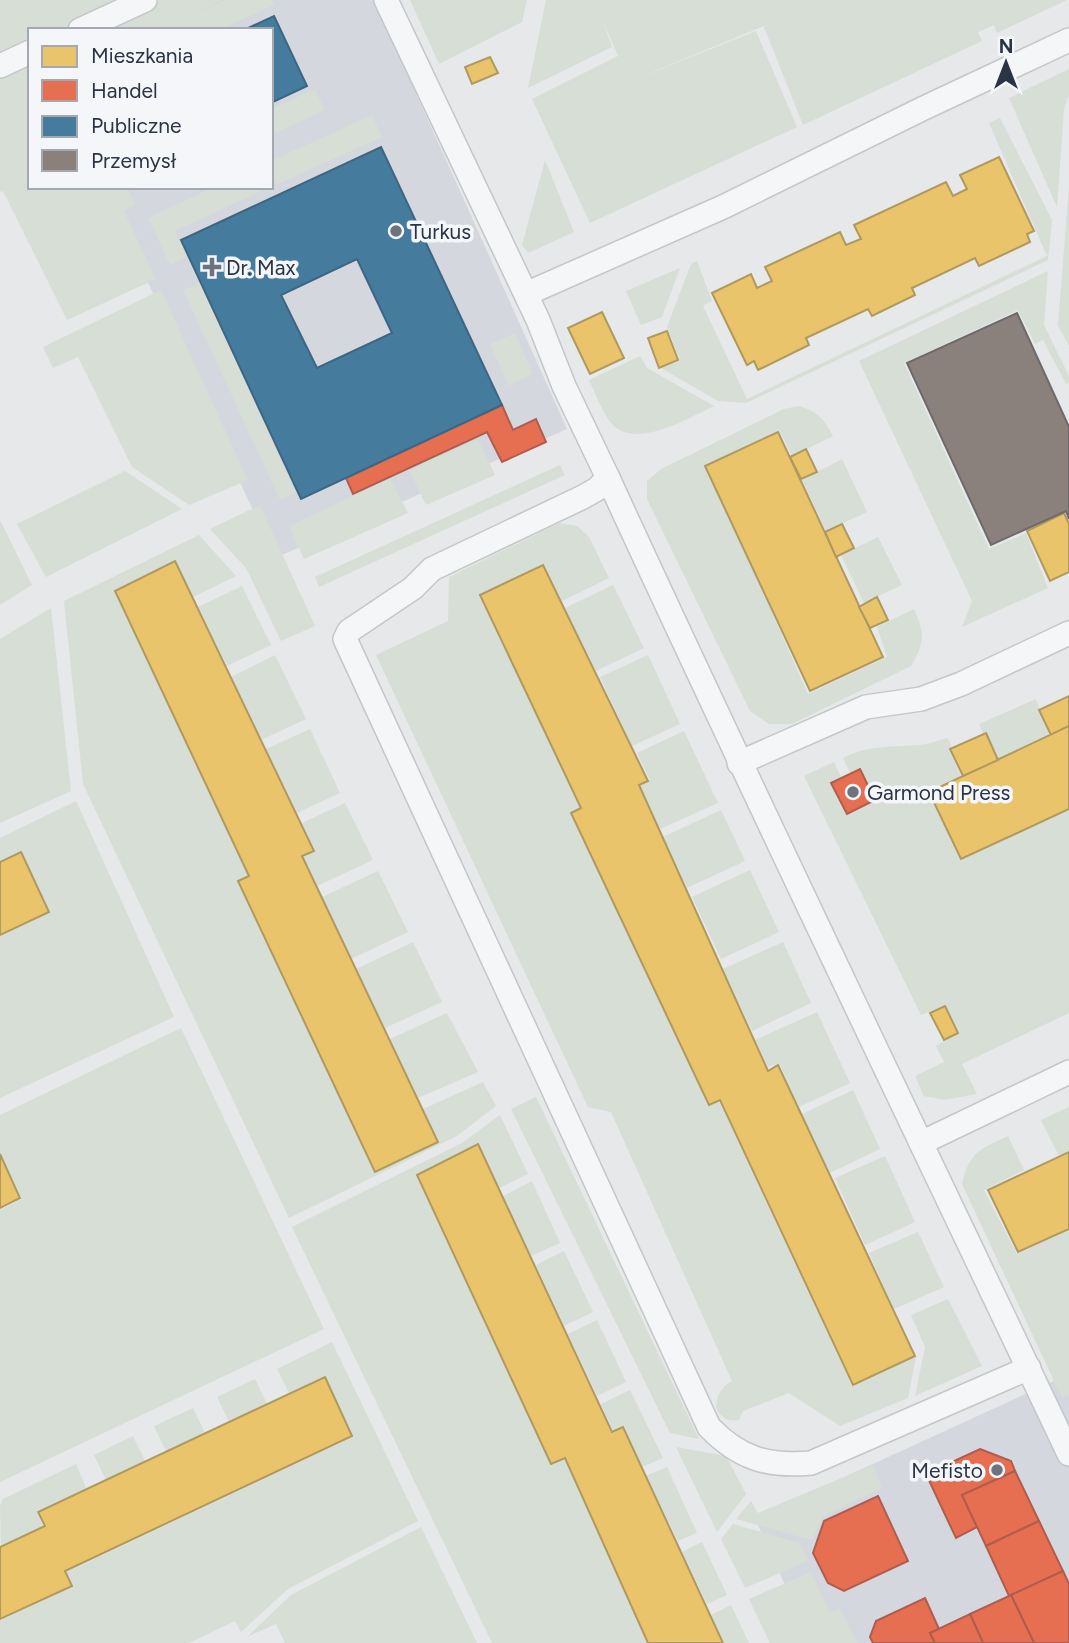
<svg xmlns="http://www.w3.org/2000/svg" width="1069" height="1643" font-family="Figtree,sans-serif">
<style>
.built{fill:#d4d7dd}
.green{fill:#d6ded6}
.homes{fill:#e9c46a;stroke:#b0995f;stroke-width:2}
.shops{fill:#e76f51;stroke:#af5d4d;stroke-width:2}
.public{fill:#457b9d;stroke:#3d6683;stroke-width:2;fill-rule:evenodd}
.industry{fill:#8a817c;stroke:#6e6a6c;stroke-width:2}
.lines{fill:none;stroke-linecap:round;stroke-linejoin:round}
.service-casing{stroke:#c4c6c8;stroke-width:26}
.service{stroke:#f5f6f7;stroke-width:23}
.poi-dot{fill:#6c737f;stroke:#f4f6f9;stroke-width:2.5}
.labels{text-anchor:middle;dominant-baseline:central;stroke-width:7;stroke-linejoin:round;paint-order:stroke}
.poi-label{font-size:21px;fill:#2b3445;stroke:#f4f6f9;text-anchor:start}
</style>
<rect width="100%" height="100%" fill="#e6e8ea"/>
<!-- built -->
<g class="built">
<polygon points="174,0 374,0 567,429 275,558 104,187 271,187 271,30 107,30"/>
<polygon points="1069,1374 1069,1643 811,1643 755,1518"/>
</g>
<!-- green -->
<g class="green">
<polygon points="0,0 222,0 177,22 224,0 272,0 274,5 228,26 229,30 30,30 30,187 127,187 135,205 124,211 156,279 67,320 3,191 0,192"/>
<polygon points="410,0 527,0 522,22 439,64"/>
<polygon points="546,0 1067,0 997,33 994,25 978,32 982,41 803,125 764,27 774,22 628,82 756,31 797,127 590,223 532,99 618,56 602,19 612,47 528,88"/>
<polygon points="1069,69 1069,95 1064,109 1057,207 1009,98"/>
<polygon points="315,89 325,110 271,135 271,109"/>
<polygon points="372,115 382,137 276,185 271,174 271,161"/>
<polygon points="1000,118 1052,220 1048,260 746,403 718,401 661,368 680,361 667,327 691,264 697,261 712,301 703,306 747,399 1047,256 989,123"/>
<polygon points="545,160 574,232 528,253 522,245"/>
<polygon points="1069,186 1069,346 1058,325"/>
<polygon points="213,187 265,187 266,189 175,231 187,257 170,265 148,218"/>
<polygon points="680,268 662,317 641,325 626,291"/>
<polygon points="1048,271 1044,325 1069,376 1069,382 1066,384 1043,340 1035,344 1018,310 904,363 989,549 1026,533 1048,588 962,627 972,601 859,361"/>
<polygon points="200,283 296,493 280,500 183,290"/>
<polygon points="161,290 248,480 189,505 132,467 78,357 53,368 43,347"/>
<polygon points="515,333 533,374 509,386 490,344"/>
<path d="M 640,356 L 647,368 L 714,406 C 688,418 637,450 612,424 C 603,414 595,392 589,380 Z"/>
<path d="M 799,406 C 818,412 824,419 833,436 L 792,456 L 779,430 L 707,466 L 808,694 L 887,657 L 877,627 L 914,609 C 925,633 925,643 911,666 L 792,724 L 769,724 L 750,711 L 647,499 L 647,481 L 661,469 L 784,409 Z"/>
<polygon points="478,439 495,475 426,505 409,470"/>
<polygon points="842,459 867,512 826,531 802,480"/>
<polygon points="560,465 565,475 319,587 315,577"/>
<polygon points="125,471 182,509 46,577 17,524"/>
<polygon points="390,478 408,513 304,559 289,526"/>
<polygon points="260,505 315,626 281,641 246,568 210,529"/>
<polygon points="0,520 32,585 0,605"/>
<path d="M 560,523 L 577,526 L 589,537 L 609,578 L 562,601 L 543,564 L 479,595 L 581,807 L 570,813 L 709,1105 L 719,1101 L 852,1386 L 916,1356 L 908,1398 L 840,1426 L 789,1393 L 743,1411 L 739,1420 C 727,1422 722,1418 716,1408 C 717,1395 720,1388 732,1381 L 611,1112 L 588,1107 L 376,655 L 448,621 L 449,577 Z"/>
<polygon points="199,535 236,576 193,597 175,561 114,591 248,875 238,881 375,1172 439,1142 423,1109 483,1082 496,1106 457,1136 289,1218 83,784 64,601"/>
<polygon points="878,537 902,585 864,603 841,555"/>
<polygon points="613,585 644,648 596,671 565,608"/>
<polygon points="242,586 271,645 227,666 198,607"/>
<polygon points="51,608 71,791 0,823 0,639"/>
<polygon points="275,655 306,719 261,740 231,677"/>
<polygon points="648,655 680,724 632,746 600,677"/>
<polygon points="1036,699 1050,735 998,759 986,733 983,734 979,724"/>
<polygon points="310,729 340,793 297,813 266,749"/>
<polygon points="684,731 718,803 660,829 640,786 650,780 637,753"/>
<path d="M 948,738 L 952,748 L 949,750 L 961,776 L 928,790 L 961,860 L 1069,809 L 1069,1013 L 962,1064 L 977,1094 L 944,1100 L 924,1096 L 915,1076 L 944,1062 L 936,1046 L 959,1032 L 945,1005 L 921,1015 L 804,776 L 834,762 L 841,777 L 830,783 L 847,815 L 876,800 L 860,769 L 850,773 L 843,758 C 866,745 894,747 920,745 C 929,744 939,740 948,738 Z"/>
<polygon points="76,801 174,1017 0,1098 0,935 50,912 21,852 0,861 0,838"/>
<polygon points="345,803 373,860 317,886 302,856 315,850 302,823"/>
<polygon points="721,810 745,861 687,888 663,837"/>
<polygon points="750,870 779,932 721,959 692,897"/>
<polygon points="378,871 408,932 351,959 322,897"/>
<polygon points="413,942 442,1002 385,1028 356,969"/>
<polygon points="783,942 811,1003 752,1031 723,969"/>
<polygon points="817,1012 850,1083 799,1107 779,1063 768,1067 755,1040"/>
<polygon points="447,1013 478,1072 418,1098 390,1039"/>
<polygon points="181,1028 324,1329 0,1482 0,1210 22,1199 0,1152 0,1115"/>
<polygon points="853,1090 880,1149 830,1173 802,1114"/>
<polygon points="536,1097 699,1439 670,1433 511,1109"/>
<polygon points="1069,1107 1069,1151 1059,1156 1041,1120"/>
<polygon points="500,1115 528,1174 499,1188 478,1144 416,1175 550,1464 565,1459 647,1643 492,1643 292,1227 462,1143"/>
<path d="M 1008,1136 L 1024,1170 L 984,1190 L 1017,1254 L 1069,1230 L 1069,1395 L 1062,1398 L 962,1184 C 970,1151 979,1150 1008,1136 Z"/>
<polygon points="885,1156 915,1222 865,1245 835,1178"/>
<polygon points="532,1181 560,1243 531,1256 503,1196"/>
<polygon points="918,1232 944,1287 894,1309 869,1253"/>
<polygon points="564,1251 593,1312 564,1326 536,1265"/>
<polygon points="948,1299 982,1366 915,1396 925,1347 911,1315"/>
<polygon points="597,1320 626,1382 597,1396 568,1334"/>
<polygon points="332,1342 418,1521 288,1589 241,1632 235,1621 189,1643 0,1643 0,1620 73,1586 67,1572 353,1437 325,1376 289,1393 277,1369"/>
<polygon points="255,1379 267,1404 229,1422 217,1397"/>
<polygon points="630,1390 663,1458 642,1467 623,1427 613,1431 601,1404"/>
<polygon points="193,1408 205,1433 166,1451 154,1426"/>
<polygon points="133,1436 145,1461 106,1480 94,1455"/>
<polygon points="676,1447 726,1456 746,1494 717,1532"/>
<polygon points="76,1464 86,1488 36,1511 43,1526 1,1546 0,1506 3,1499"/>
<polygon points="873,1465 882,1488 823,1516 812,1540 736,1519 751,1501 758,1513"/>
<polygon points="667,1467 697,1533 678,1541 646,1476"/>
<polygon points="733,1524 800,1543 808,1561 745,1588 721,1539"/>
<polygon points="421,1527 477,1643 285,1643 276,1624 247,1637 291,1595"/>
<polygon points="702,1542 727,1595 707,1604 682,1552"/>
<polygon points="811,1572 830,1612 840,1608 857,1643 770,1643 749,1599"/>
<polygon points="731,1605 749,1643 724,1643 711,1615"/>
</g>
<!-- homes -->
<g class="homes">
<polygon points="490,57 498,73 472,84 465,67"/>
<polygon points="999,157 1034,231 1027,234 1030,242 979,266 975,258 912,288 915,295 872,316 868,309 806,338 809,345 758,370 754,361 747,365 712,293 751,274 757,288 772,281 765,267 840,232 846,245 861,239 854,225 946,182 953,196 967,189 960,175"/>
<polygon points="602,312 624,358 590,374 568,328"/>
<polygon points="667,331 678,360 659,368 648,338"/>
<polygon points="778,432 883,657 810,691 705,466"/>
<polygon points="806,449 817,472 801,479 790,457"/>
<polygon points="1064,513 1069,524 1069,572 1050,581 1027,531"/>
<polygon points="842,524 854,548 836,557 825,532"/>
<polygon points="175,561 314,851 302,856 438,1142 375,1172 238,881 249,876 115,591"/>
<polygon points="543,565 648,781 639,785 768,1071 778,1065 915,1356 853,1385 720,1100 709,1105 571,813 581,808 480,595"/>
<polygon points="877,597 888,620 870,628 859,607"/>
<polygon points="1069,696 1069,726 1051,735 1039,710"/>
<polygon points="1069,726 1069,809 961,859 929,792"/>
<polygon points="986,733 998,760 963,776 950,749"/>
<polygon points="21,852 49,912 0,935 0,862"/>
<polygon points="945,1006 958,1033 944,1040 930,1013"/>
<polygon points="478,1144 612,1432 623,1427 723,1643 648,1643 565,1458 551,1464 417,1175"/>
<polygon points="1069,1152 1069,1229 1018,1252 988,1190"/>
<polygon points="0,1154 20,1198 0,1208"/>
<polygon points="325,1377 352,1436 65,1571 72,1586 0,1619 0,1547 45,1526 38,1512"/>
</g>
<!-- shops -->
<g class="shops">
<polygon points="502,405 513,430 536,419 546,442 502,462 487,432 353,494 346,478"/>
<polygon points="860,769 875,800 847,814 831,783"/>
<polygon points="980,1449 1011,1461 1015,1471 962,1495 977,1527 956,1538 926,1474"/>
<polygon points="1015,1471 1039,1521 986,1546 962,1495"/>
<polygon points="878,1496 908,1561 844,1591 828,1583 813,1553 824,1521"/>
<polygon points="1039,1521 1063,1571 1009,1596 986,1546"/>
<polygon points="1063,1571 1069,1584 1069,1643 1034,1643 1011,1595"/>
<polygon points="1011,1595 1034,1643 983,1643 970,1614"/>
<polygon points="925,1598 939,1629 930,1633 935,1643 873,1643 870,1637 876,1621"/>
<polygon points="970,1614 983,1643 935,1643 930,1633"/>
</g>
<!-- public -->
<g class="public">
<polygon points="274,16 307,86 271,103 271,30 244,30"/>
<path d="M 381,147 L 502,405 L 301,499 L 181,240 ZM 357,259 L 392,333 L 317,368 L 281,295 Z"/>
</g>
<!-- industry -->
<polygon class="industry" points="1017,313 1069,427 1069,519 1066,511 991,545 907,363"/>
<g class="lines">
<!-- service casing -->
<g class="service-casing">
<g id="service">
<polyline points="386,0 538,320 564,386 608,478"/>
<polyline points="80,30 145,0"/>
<polyline points="0,66 30,52"/>
<polyline points="526,294 723,207 924,108 1069,40"/>
<polyline points="739,763 866,707 921,699 961,684 1069,633"/>
<polyline points="921,1143 1069,1072"/>
<path d="M 1029,1368 L 811,1463 C 767,1467 739,1458 709,1427 L 345,639 L 349,631 L 413,588 L 432,569 L 583,497 L 597,489 L 608,478 C 758,805 915,1129 1069,1454"/>
</g>
</g>
<!-- service -->
<use href="#service" class="service"/>
</g>
<!-- markers -->
<g class="poi-dot">
<circle cx="396" cy="231" r="7"/>
<path d="M208.5 256.5h7v7h7v7h-7v7h-7v-7h-7v-7h7z"/>
<circle cx="853" cy="792" r="7"/>
<circle cx="997" cy="1470" r="7"/>
</g>
<g class="labels">
<!-- poi labels -->
<g class="poi-label">
<text x="410" y="231">Turkus</text>
<text x="226" y="267">Dr. Max</text>
<text x="867" y="792">Garmond Press</text>
<text x="983" y="1470" text-anchor="end">Mefisto</text>
</g>
</g>
<!-- legend -->
<rect x="28" y="28" width="245" height="161" fill="#f4f6f9" stroke="#a4a8b1" stroke-width="2"/>
<rect x="42" y="46" width="35" height="21" fill="#e9c46a" stroke="#a4a8b1" stroke-width="2"/>
<text x="91" y="63" font-size="21" fill="#2b3445">Mieszkania</text>
<rect x="42" y="80" width="35" height="21" fill="#e76f51" stroke="#a4a8b1" stroke-width="2"/>
<text x="91" y="98" font-size="21" fill="#2b3445">Handel</text>
<rect x="42" y="116" width="35" height="21" fill="#457b9d" stroke="#a4a8b1" stroke-width="2"/>
<text x="91" y="133" font-size="21" fill="#2b3445">Publiczne</text>
<rect x="42" y="150" width="35" height="21" fill="#8a817c" stroke="#a4a8b1" stroke-width="2"/>
<text x="91" y="168" font-size="21" fill="#2b3445">Przemysł</text>
<!-- north arrow -->
<g transform="translate(1006 63)" stroke="#f4f6f9" stroke-width="5" paint-order="stroke">
<path d="M0-5L12 26L0 18L-12 26Z" fill="#2b3445"/>
<text y="-10" font-size="19" font-weight="bold" text-anchor="middle" fill="#2b3445">N</text>
</g>
</svg>
